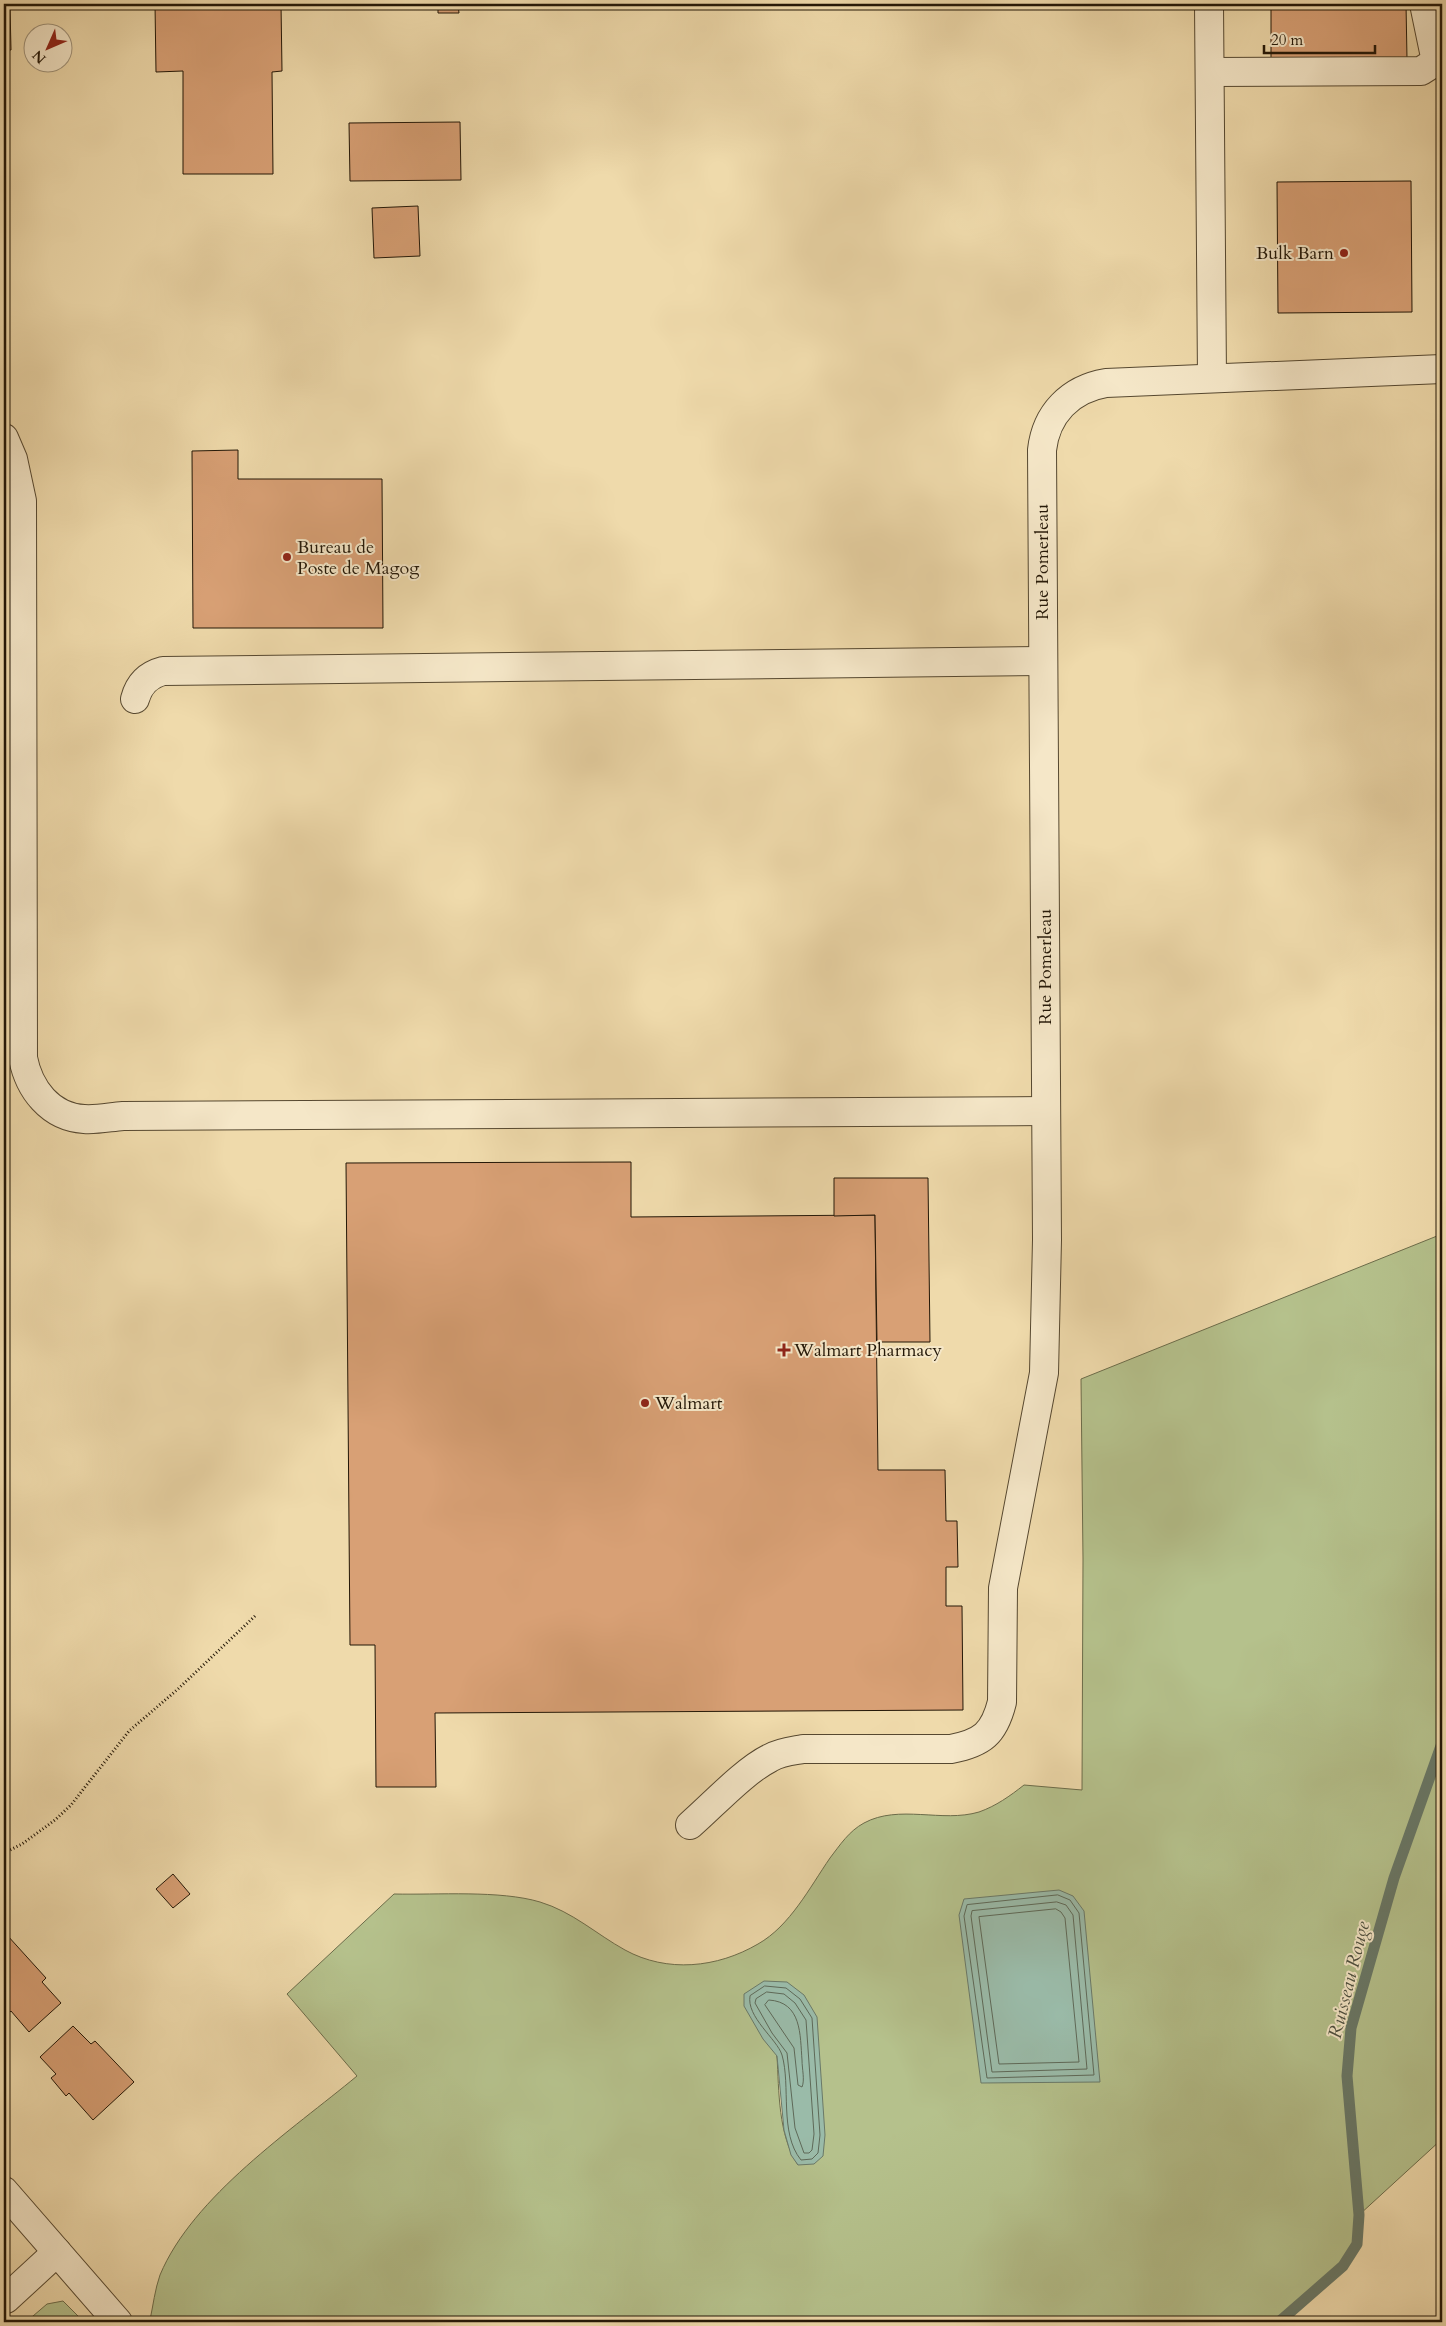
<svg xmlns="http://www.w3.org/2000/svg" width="1446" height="2326" font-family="Cardo,serif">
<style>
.green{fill:#b5c18c;stroke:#6c6c4a;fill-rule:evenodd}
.water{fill:#9abba9;stroke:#6a7968}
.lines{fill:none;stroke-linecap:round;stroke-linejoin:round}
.shore{stroke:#5e6958;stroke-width:1}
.stream{stroke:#6a7968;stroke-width:11}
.building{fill:#d8a075;stroke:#231707}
.minor-casing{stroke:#564830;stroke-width:30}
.path{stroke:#231707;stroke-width:3;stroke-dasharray:1 2.5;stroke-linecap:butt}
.minor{stroke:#f5e7c8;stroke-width:28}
.poi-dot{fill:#8f2418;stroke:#f5e7c8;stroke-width:2}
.labels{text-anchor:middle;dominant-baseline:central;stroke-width:4;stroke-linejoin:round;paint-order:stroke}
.poi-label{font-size:18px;fill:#231707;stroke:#f5e7c8;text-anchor:start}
.street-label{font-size:18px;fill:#231707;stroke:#f5e7c8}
.water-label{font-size:19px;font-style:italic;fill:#4d5040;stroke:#f5e7c8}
</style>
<rect width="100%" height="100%" fill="#efdaab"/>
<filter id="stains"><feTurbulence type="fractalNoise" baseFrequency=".004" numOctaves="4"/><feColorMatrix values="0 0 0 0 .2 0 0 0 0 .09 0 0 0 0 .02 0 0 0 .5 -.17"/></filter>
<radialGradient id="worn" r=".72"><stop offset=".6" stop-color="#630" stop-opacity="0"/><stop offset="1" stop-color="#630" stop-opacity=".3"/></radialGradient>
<!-- green -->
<g class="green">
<path d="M 1442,1234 L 1442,2139 L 1359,2215 L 1357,2244 L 1343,2266 L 1279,2322 L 147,2322 L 150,2320 C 153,2306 155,2289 160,2275 C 193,2196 292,2130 357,2076 L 287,1994 L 394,1894 C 437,1895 500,1890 540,1902 C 573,1912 596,1934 625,1950 C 667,1973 717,1968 758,1944 C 790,1926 810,1887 830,1858 C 840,1845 849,1831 864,1823 C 899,1804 942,1823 979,1812 C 996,1806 1010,1796 1024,1785 L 1082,1790 L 1083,1559 L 1081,1379 ZM 777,2056 L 798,2165 C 778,2135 779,2091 777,2056 Z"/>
<polygon points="63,2301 84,2322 26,2322 47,2304"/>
</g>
<!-- water -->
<g class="water">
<polygon points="1059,1890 1073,1896 1084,1911 1100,2082 981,2083 959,1915 964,1899"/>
<polygon points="764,1981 787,1982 804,1995 817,2017 825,2135 823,2156 814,2164 798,2165 791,2155 784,2130 777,2056 763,2039 744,2006 744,1994"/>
</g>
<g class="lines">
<!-- shore -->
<g class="shore">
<polygon points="1058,1895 1070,1900 1079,1913 1094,2075 987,2078 964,1916 967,1905"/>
<polygon points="1057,1902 1066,1905 1073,1915 1087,2069 992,2072 971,1916 972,1911"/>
<polygon points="1056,1909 1061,1912 1065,1918 1079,2062 999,2064 979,1917"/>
<path d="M 765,1986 L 786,1988 L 800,1999 L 812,2018 L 820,2135 L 818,2153 L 812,2159 L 801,2160 C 779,2133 791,2086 782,2055 C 777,2039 746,2017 750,1996 Z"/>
<polygon points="767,1992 784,1994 795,2003 806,2020 814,2134 812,2150 809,2153 804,2153 795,2128 787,2053 772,2033 755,2003 756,1999"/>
<path d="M 769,2000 C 802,2002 800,2035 802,2060 C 802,2069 805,2080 802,2087 L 798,2085 L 794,2048 L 765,2005 Z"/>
</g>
<!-- stream -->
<polyline class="stream" points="1279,2322 1343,2266 1357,2244 1359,2215 1347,2076 1351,2028 1394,1878 1442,1743"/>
</g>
<!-- building -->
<g class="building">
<polygon points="155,4 281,4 282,71 272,72 273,174 183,174 183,71 156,72"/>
<polygon points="438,4 458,4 459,13 438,13"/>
<polygon points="1271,4 1406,4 1407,59 1271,61"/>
<polygon points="4,7 10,7 11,50 4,50"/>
<polygon points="460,122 461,180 350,181 349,123"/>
<polygon points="1411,181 1412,312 1278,313 1277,182"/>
<polygon points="418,206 420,256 374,258 372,208"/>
<polygon points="238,450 238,479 382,479 383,628 193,628 192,451"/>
<polygon points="631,1162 631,1217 875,1215 878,1470 945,1470 946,1521 957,1521 958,1567 946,1567 946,1606 962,1606 963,1710 435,1713 436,1787 376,1787 375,1645 350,1645 346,1163"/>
<polygon points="834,1178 928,1178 930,1342 877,1342 875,1215 834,1216"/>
<polygon points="173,1874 190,1894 173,1908 156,1889"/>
<polygon points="7,1935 46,1978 42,1982 61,2003 29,2032 11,2011 7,2015 4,2011 4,1938"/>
<polygon points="73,2026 91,2044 95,2041 134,2082 93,2120 69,2093 66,2096 51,2078 56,2074 40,2057"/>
</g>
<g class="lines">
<!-- minor casing -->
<g class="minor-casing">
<g id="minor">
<polyline points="1209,4 1212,378"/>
<polyline points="1210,72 1421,71 1432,64 1435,57 1424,4"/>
<path d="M 4,438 L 13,459 L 22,501 L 23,1058 C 29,1089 50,1117 84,1119 C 97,1120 110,1117 123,1116 L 1046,1111"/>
<path d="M 135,699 C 139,684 148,675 163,671 L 1042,661"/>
<path d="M 690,1825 C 713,1805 744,1771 770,1758 C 780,1752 792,1751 803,1749 L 951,1749 C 982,1743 994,1734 1002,1702 L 1003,1588 L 1044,1373 L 1047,1240 L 1042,450 C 1046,414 1070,389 1106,383 L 1442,369"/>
<polyline points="4,2191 118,2322"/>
<polyline points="6,2299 57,2252"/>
</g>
</g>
<!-- path -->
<polyline class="path" points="4,1853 22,1844 55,1820 71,1805 129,1731 178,1689 255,1616"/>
<!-- minor -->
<use href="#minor" class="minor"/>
</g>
<!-- markers -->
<g class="poi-dot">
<circle cx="1344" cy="253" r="5"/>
<circle cx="287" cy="557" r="5"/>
<path d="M781.5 1342.5h5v5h5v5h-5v5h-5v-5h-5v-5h5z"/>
<circle cx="645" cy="1403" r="5"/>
</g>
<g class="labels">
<!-- poi labels -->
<g class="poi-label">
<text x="1334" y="253" text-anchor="end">Bulk Barn</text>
<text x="297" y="547">Bureau de<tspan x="297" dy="21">Poste de Magog</tspan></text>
<text x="794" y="1350">Walmart Pharmacy</text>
<text x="655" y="1403">Walmart</text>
</g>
<!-- street labels -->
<g class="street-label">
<text transform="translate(1042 562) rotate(-90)">Rue Pomerleau</text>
<text transform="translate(1045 967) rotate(-90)">Rue Pomerleau</text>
</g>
<!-- water labels -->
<g class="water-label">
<text transform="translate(1349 1980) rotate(-76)">Ruisseau Rouge</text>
</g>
</g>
<!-- margin -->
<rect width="1446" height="2326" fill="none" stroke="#efdaab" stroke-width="20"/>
<rect x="5" y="5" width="1436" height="2316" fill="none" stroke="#231707" stroke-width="2.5"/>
<rect x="10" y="10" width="1426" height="2306" fill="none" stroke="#231707"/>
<!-- north arrow -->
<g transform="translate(48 48) rotate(225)"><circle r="24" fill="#f5e7c8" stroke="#a1947b"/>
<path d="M0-4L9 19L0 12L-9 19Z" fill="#8f2418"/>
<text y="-8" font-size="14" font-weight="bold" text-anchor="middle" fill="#231707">N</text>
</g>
<!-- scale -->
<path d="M1264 45v8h111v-8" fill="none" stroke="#231707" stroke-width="2.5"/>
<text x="1271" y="45" font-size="15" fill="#231707" stroke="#f5e7c8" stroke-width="4" paint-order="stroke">20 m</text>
<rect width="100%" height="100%" filter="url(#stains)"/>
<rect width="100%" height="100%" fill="url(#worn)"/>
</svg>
